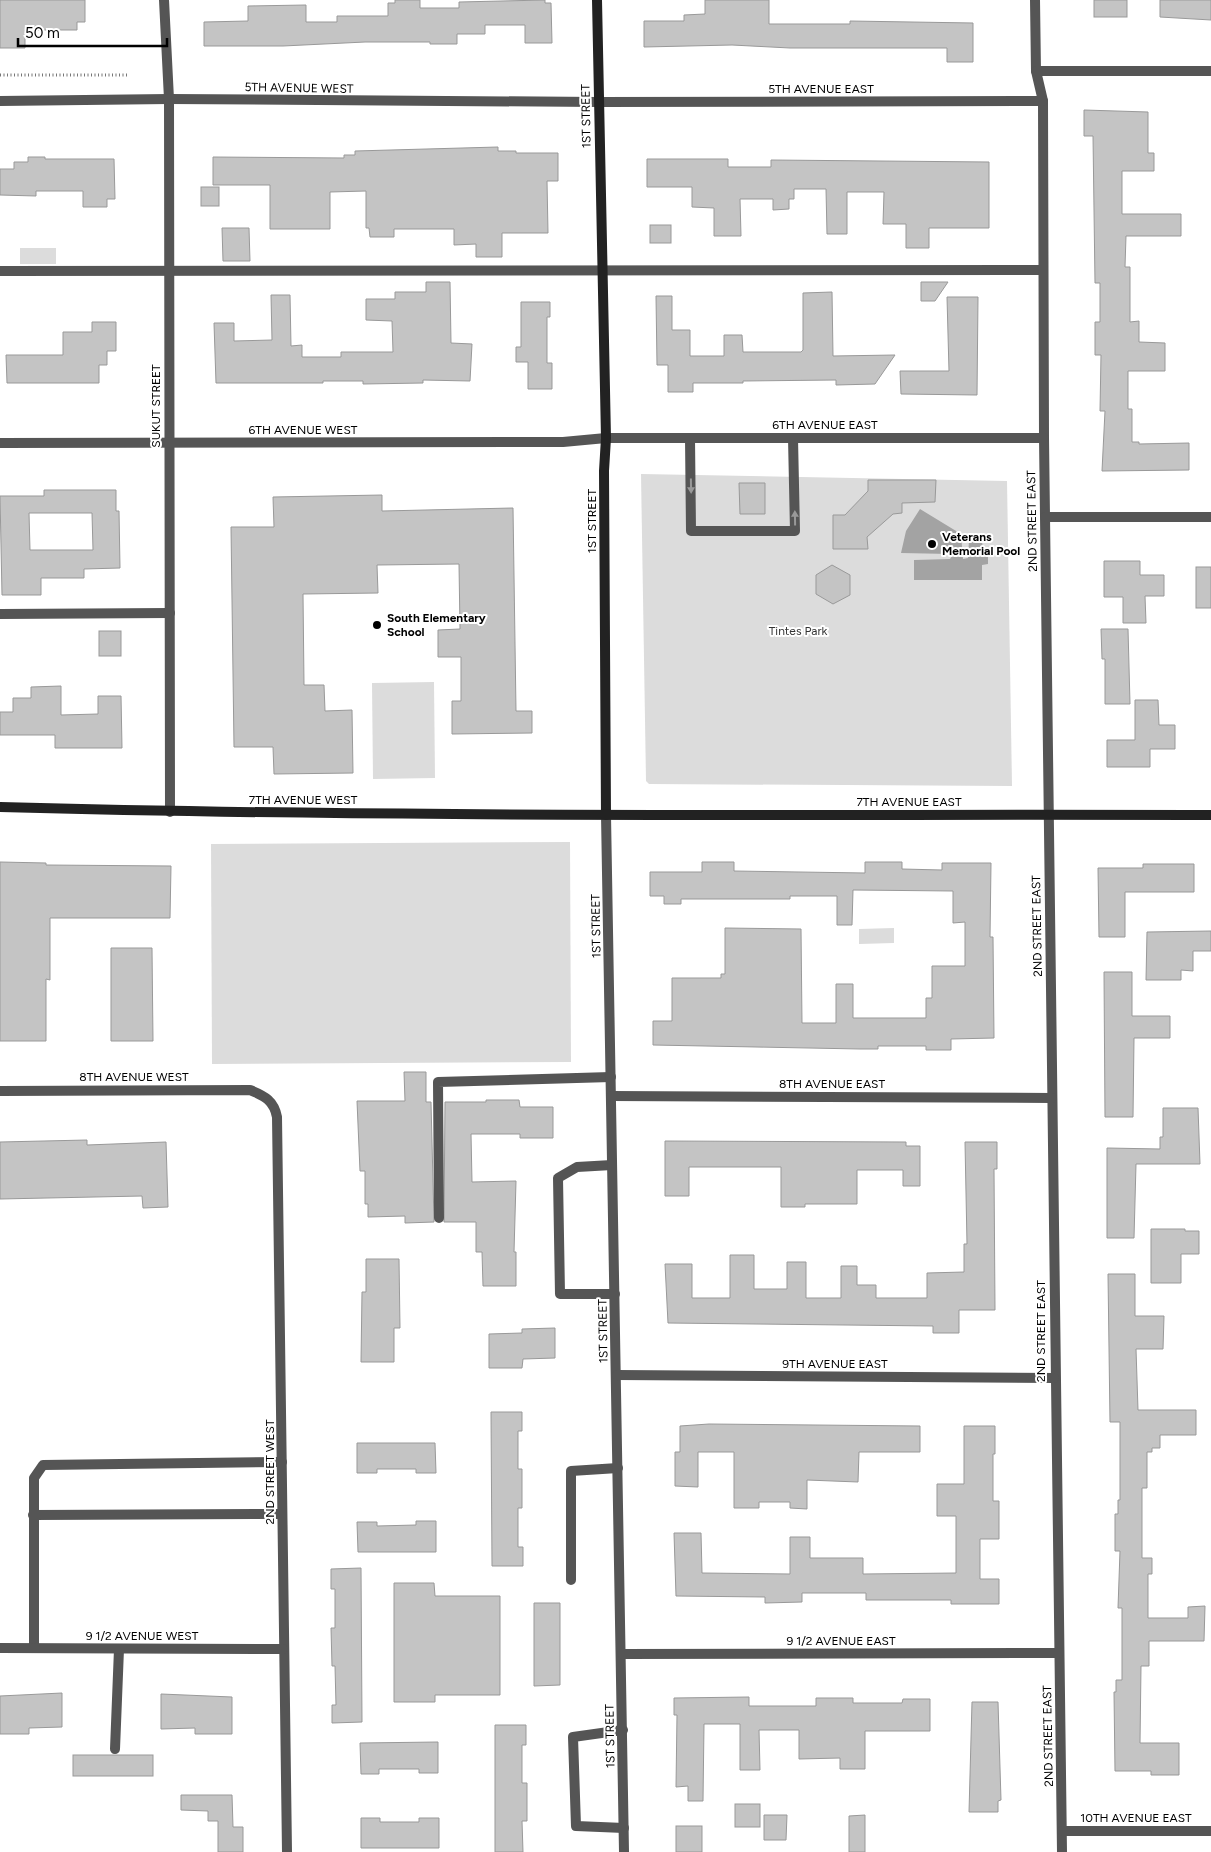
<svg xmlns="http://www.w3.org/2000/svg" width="1211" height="1852" font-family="Figtree,sans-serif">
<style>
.green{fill:#dcdcdc}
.water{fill:#a3a3a3}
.building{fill:#c4c4c4;stroke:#999;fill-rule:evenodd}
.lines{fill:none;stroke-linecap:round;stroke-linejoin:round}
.path{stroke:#777;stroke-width:3;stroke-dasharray:1 2.5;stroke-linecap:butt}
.lane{stroke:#555;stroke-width:10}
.street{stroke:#555;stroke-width:10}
.secondary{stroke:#222;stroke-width:10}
.oneway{fill:#999}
.poi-dot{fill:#000;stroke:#fff;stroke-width:2}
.labels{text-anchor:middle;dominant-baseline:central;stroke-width:4;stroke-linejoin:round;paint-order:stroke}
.street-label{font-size:12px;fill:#000;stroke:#fff}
.poi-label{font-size:12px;font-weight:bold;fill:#000;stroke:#fff;text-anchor:start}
.park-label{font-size:12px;fill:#333;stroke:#fff}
</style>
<rect width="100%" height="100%" fill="#fff"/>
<!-- green -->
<g class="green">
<rect x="20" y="248" width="36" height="16"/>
<polygon points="641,474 1007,481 1012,786 649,784 646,781"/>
<polygon points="434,682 435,778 373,779 372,683"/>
<polygon points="570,842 571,1062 212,1064 211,844"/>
<polygon points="894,928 894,943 859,944 859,929"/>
</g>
<!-- water -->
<polygon class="water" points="920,509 961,534 963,559 968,558 969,540 982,540 983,554 988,554 988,564 982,565 982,580 914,580 914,560 950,559 952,556 950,554 901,553 906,531"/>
<!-- building -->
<g class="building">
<polygon points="0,0 85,0 85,22 77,22 77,30 25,30 25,48 0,48"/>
<polygon points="395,0 420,0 420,8 459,8 459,2 545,0 545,3 551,3 552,43 525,43 525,25 485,25 485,34 457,34 457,44 430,44 430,42 365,42 283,46 204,46 204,22 248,21 248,6 306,5 306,22 337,22 337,16 388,16 388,3 395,3"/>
<polygon points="705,0 769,0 769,24 850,24 850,21 973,23 973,62 947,62 947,48 790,48 732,45 644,47 644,21 684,21 684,15 705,14"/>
<rect x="1094" y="0" width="33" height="17"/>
<polygon points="1160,0 1211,0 1211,20 1160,17"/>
<polygon points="1084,110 1148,112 1148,153 1154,153 1154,171 1122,171 1122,214 1181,214 1181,236 1126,236 1125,267 1130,267 1130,322 1139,321 1139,342 1165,343 1165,371 1128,371 1128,409 1132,409 1132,442 1139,442 1139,444 1189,443 1189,470 1102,471 1105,411 1100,411 1101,355 1095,355 1095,322 1100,322 1100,283 1095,283 1093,136 1084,136"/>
<polygon points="498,147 498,151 516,151 516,153 558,153 558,181 547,181 548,233 502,233 502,257 476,257 476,244 454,245 454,229 394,229 394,237 370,237 369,228 366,228 366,191 330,192 330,229 270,229 270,185 213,185 213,157 344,158 344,155 355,155 355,151"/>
<polygon points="28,157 45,157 45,159 114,159 115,199 107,199 107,207 83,207 83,191 36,191 36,196 0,195 0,169 14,169 14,162 28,162"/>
<polygon points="647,159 728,159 728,167 771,167 771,160 989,162 989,228 929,228 929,248 906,248 906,224 883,224 884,192 847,192 847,234 827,234 826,189 794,189 794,199 789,199 789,209 773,210 773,199 740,199 741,236 714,236 714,208 692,207 692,187 647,187"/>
<rect x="201" y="187" width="18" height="19"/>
<rect x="650" y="225" width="21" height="18"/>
<polygon points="222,228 249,228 250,261 223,261"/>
<polygon points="426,282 450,282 451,343 472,344 470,381 423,380 423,383 363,384 363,381 323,381 323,383 216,383 214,323 234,323 234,341 272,340 271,295 290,295 291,346 302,345 302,357 341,357 341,352 393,352 392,321 366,320 366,299 395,299 395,292 426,292"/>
<polygon points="921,282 948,282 935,301 921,301"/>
<polygon points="832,292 833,356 895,355 875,384 836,385 836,380 743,381 743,383 693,383 693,392 668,392 668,365 657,365 656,296 672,296 672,330 690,330 690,356 724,356 724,335 742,335 743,352 801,352 803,350 803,293"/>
<polygon points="947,297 978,297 977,395 901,394 900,371 949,371"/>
<polygon points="521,302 550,302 550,317 547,317 547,363 552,363 552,389 528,389 528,362 516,362 516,347 521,347"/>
<polygon points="92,322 116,322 116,351 107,351 107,365 99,365 99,383 7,383 6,355 63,355 63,332 92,332"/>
<polygon points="868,480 936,480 935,502 902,503 902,513 893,514 867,537 868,549 833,549 833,515 845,515 868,491"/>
<polygon points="739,483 765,483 765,514 740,514"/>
<path d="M 44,490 L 116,490 L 116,511 L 119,511 L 120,568 L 84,569 L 84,578 L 41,578 L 41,595 L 2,595 L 0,496 L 44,496 ZM 29,513 L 92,513 L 93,550 L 30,550 Z"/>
<polygon points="382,495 382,511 513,508 516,711 532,711 532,733 452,734 452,701 461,701 461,657 438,657 438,630 460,629 459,564 377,565 378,593 303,594 304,685 324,685 325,711 352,710 353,773 274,774 273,747 234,747 231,527 274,527 273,497"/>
<polygon points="1104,561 1140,561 1140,575 1164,575 1164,596 1145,596 1146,623 1123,623 1123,597 1104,597"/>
<polygon points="832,565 850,575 850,595 833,604 816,594 816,575"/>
<rect x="1196" y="567" width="15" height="41"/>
<polygon points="1101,629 1128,629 1130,704 1105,704 1105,659 1102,659"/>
<rect x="99" y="631" width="22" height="25"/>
<polygon points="61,686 61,715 98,714 98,696 121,696 122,748 55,748 55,735 0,735 0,712 13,712 13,698 31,698 31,687"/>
<polygon points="1135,700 1158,700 1159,725 1175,725 1175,749 1150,749 1150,767 1107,767 1107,740 1135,740"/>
<polygon points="0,862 46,863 46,865 171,866 170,918 50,918 50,980 46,979 46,1041 0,1041"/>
<polygon points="702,862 734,862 734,871 865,873 865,862 902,862 902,869 942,870 942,863 991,863 990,937 993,937 994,1038 951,1039 951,1050 926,1050 926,1046 878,1046 878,1049 860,1049 653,1045 653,1021 672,1021 672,978 721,978 721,974 725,974 725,928 801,929 802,1023 836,1023 836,984 853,984 853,1018 926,1018 926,998 932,998 932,966 965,966 965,922 953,923 953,891 853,890 852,925 837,925 837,896 790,896 790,899 681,899 681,904 664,904 664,896 650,896 650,872 702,872"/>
<polygon points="1143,864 1194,864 1194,892 1125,892 1125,937 1099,937 1098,868 1143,868"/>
<polygon points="1211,931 1211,951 1193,951 1193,971 1181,970 1181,980 1146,980 1147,932"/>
<polygon points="111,948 152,948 153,1041 111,1041"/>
<polygon points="1104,972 1132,972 1132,1016 1170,1016 1170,1038 1134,1038 1133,1117 1105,1117"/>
<polygon points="404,1072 426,1072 426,1102 431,1102 434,1222 405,1223 405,1216 368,1217 368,1204 365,1204 365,1171 360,1171 357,1101 405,1101"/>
<polygon points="486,1100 519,1100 520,1107 553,1107 553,1138 520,1138 520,1134 471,1134 472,1182 516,1181 514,1252 516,1252 516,1286 483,1286 482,1252 476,1252 476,1222 444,1222 445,1102 486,1102"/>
<polygon points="1163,1108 1198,1108 1200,1164 1136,1164 1134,1238 1107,1238 1107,1148 1160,1149 1160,1137 1163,1137"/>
<polygon points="87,1140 87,1145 166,1142 168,1207 143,1208 142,1196 0,1199 0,1142"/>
<polygon points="665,1141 906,1142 906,1146 920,1146 920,1186 903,1186 903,1170 857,1170 857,1204 805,1204 805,1207 781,1207 781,1167 689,1167 689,1196 665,1196"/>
<polygon points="965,1142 997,1142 997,1169 994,1169 995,1310 959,1310 959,1333 933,1333 933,1326 668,1323 665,1264 692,1264 692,1298 730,1298 730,1255 754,1255 754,1289 787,1289 787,1262 806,1262 806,1298 841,1298 841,1266 857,1266 857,1285 876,1285 876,1298 927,1298 927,1273 964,1272 964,1244 967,1244"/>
<polygon points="1151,1229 1185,1229 1185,1231 1199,1231 1199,1254 1181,1254 1181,1283 1151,1283"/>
<polygon points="366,1259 399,1259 400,1328 394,1328 394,1362 361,1362 362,1292 366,1292"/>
<polygon points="1108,1274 1135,1274 1135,1316 1164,1316 1163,1349 1136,1349 1138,1410 1196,1410 1196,1435 1160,1435 1160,1448 1152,1448 1152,1452 1147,1452 1147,1488 1142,1488 1142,1558 1152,1558 1152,1574 1148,1574 1148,1618 1188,1618 1188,1607 1205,1606 1204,1641 1149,1641 1149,1666 1141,1666 1140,1743 1179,1743 1179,1775 1151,1775 1151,1771 1115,1771 1114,1692 1116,1692 1116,1680 1122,1680 1122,1608 1118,1608 1120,1551 1115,1551 1115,1514 1118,1514 1118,1500 1120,1500 1120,1422 1110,1422"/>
<polygon points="555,1328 555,1358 523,1359 522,1368 489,1368 489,1334 522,1333 522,1329"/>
<polygon points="491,1412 522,1412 522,1431 518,1431 518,1469 522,1469 522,1508 518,1508 518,1547 523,1547 523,1566 492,1566"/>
<polygon points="709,1424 920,1426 920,1452 859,1452 858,1482 807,1480 807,1509 790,1508 790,1502 759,1502 759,1508 734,1508 734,1452 698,1452 698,1487 675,1486 675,1452 680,1452 680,1426"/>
<polygon points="964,1426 995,1426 995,1454 993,1454 993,1501 999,1501 999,1539 980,1539 980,1579 999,1579 999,1604 951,1604 951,1600 866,1600 866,1593 802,1593 802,1602 765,1603 765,1597 676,1596 674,1533 701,1533 702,1573 790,1574 790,1537 810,1537 810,1558 863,1558 863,1574 956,1573 956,1516 937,1516 937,1484 964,1484"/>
<polygon points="357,1443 435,1443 436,1473 416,1473 416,1469 377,1469 377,1473 357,1473"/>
<polygon points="416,1521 436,1521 436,1552 358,1552 357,1522 377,1522 377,1526 416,1525"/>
<polygon points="361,1568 362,1722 332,1723 332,1705 336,1705 335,1666 332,1666 331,1628 335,1628 335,1589 331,1589 331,1569"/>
<polygon points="394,1583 434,1583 435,1596 500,1596 500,1695 435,1695 435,1702 394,1702"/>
<polygon points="534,1603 560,1603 560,1685 534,1686"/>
<polygon points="62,1693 62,1727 29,1728 29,1734 0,1734 0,1696"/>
<polygon points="161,1694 232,1697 232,1734 195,1734 195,1728 161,1729"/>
<polygon points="749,1697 749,1706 816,1706 816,1698 853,1698 853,1703 902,1703 903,1699 930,1699 930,1731 865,1731 865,1769 840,1769 840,1758 799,1759 799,1730 759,1730 760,1770 740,1770 740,1724 704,1724 703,1801 688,1801 688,1786 676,1787 677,1715 674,1715 674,1698"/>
<polygon points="972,1702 998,1702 1001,1800 998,1801 998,1812 969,1812"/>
<polygon points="495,1725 526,1725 526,1745 522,1745 522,1783 527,1783 527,1821 522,1821 523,1852 495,1852"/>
<polygon points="438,1742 438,1773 419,1773 419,1769 379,1769 379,1774 361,1774 360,1743"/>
<rect x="73" y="1755" width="80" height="21"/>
<polygon points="181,1795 232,1795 233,1827 243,1827 243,1852 218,1852 218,1821 208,1821 208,1811 181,1810"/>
<rect x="735" y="1804" width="25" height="23"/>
<polygon points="764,1815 787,1815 786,1840 764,1840"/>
<polygon points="865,1815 865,1852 849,1852 849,1816"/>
<polygon points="361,1818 380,1818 380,1822 419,1822 419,1818 439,1818 439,1848 361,1848"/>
<rect x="676" y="1826" width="26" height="26"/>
</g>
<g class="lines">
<!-- path -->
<polyline class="path" points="0,75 129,75"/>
<!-- lane -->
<g class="lane">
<polyline points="0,271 1043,270"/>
<polyline points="690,438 691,531 795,531 793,438"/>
<polyline points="0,614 170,613"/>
<polyline points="612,1165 577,1167 558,1178 560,1294 615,1294"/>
<polyline points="439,1218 438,1082 611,1077"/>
<polyline points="33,1515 282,1514"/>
<polyline points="571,1580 571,1471 618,1468"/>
<polyline points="34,1648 34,1478 43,1465 282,1462"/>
<polyline points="623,1730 573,1737 576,1826 624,1828"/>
<polyline points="115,1749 119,1649"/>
</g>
<!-- street -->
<g class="street">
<polyline points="164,0 169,99 170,812"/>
<polyline points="1035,0 1036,71 1043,101 1044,438 1062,1852"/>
<polyline points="1036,71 1211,71"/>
<polyline points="0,101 169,99 598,102 1043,101"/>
<polyline points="0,443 563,442 606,438 1044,438"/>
<polyline points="1045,517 1211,517"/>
<polyline points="606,815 624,1852"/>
<path d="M 0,1091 L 250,1090 C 265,1096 274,1101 277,1117 L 287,1852"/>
<polyline points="611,1096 1052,1098"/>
<polyline points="617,1375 1054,1378"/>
<polyline points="0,1648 283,1649"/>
<polyline points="622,1654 1059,1653"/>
<polyline points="1062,1831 1211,1831"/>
</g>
<!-- secondary -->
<g class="secondary">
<polyline points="597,0 606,438 604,471 606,815"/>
<path d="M 0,807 C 404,818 807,814 1211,815"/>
</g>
</g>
<!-- one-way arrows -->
<defs><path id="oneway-solid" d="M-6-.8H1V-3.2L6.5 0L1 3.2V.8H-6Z" transform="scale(1.25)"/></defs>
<g class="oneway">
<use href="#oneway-solid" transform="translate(691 486) rotate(89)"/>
<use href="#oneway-solid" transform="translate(795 518) rotate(-91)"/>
</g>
<!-- markers -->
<g class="poi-dot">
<circle cx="932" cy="544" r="5"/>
<circle cx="377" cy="625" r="5"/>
</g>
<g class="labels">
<!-- street labels -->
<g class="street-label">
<text transform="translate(299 88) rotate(1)">5TH AVENUE WEST</text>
<text x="821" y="89">5TH AVENUE EAST</text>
<text transform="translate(586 116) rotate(-91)">1ST STREET</text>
<text transform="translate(156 406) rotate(-90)">SUKUT STREET</text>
<text x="825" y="425">6TH AVENUE EAST</text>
<text x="303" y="430">6TH AVENUE WEST</text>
<text transform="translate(592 521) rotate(-90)">1ST STREET</text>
<text transform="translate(1032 521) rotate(-91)">2ND STREET EAST</text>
<text x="303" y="800">7TH AVENUE WEST</text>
<text x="909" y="802">7TH AVENUE EAST</text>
<text transform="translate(596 926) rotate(-91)">1ST STREET</text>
<text transform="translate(1037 926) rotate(-91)">2ND STREET EAST</text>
<text x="134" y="1077">8TH AVENUE WEST</text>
<text x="832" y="1084">8TH AVENUE EAST</text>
<text transform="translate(603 1331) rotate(-91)">1ST STREET</text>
<text transform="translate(1041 1331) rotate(-90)">2ND STREET EAST</text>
<text x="835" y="1364">9TH AVENUE EAST</text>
<text transform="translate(270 1472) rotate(-90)">2ND STREET WEST</text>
<text x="142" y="1636">9 1/2 AVENUE WEST</text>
<text x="841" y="1641">9 1/2 AVENUE EAST</text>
<text transform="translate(610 1736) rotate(-91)">1ST STREET</text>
<text transform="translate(1048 1736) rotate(-91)">2ND STREET EAST</text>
<text x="1136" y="1818">10TH AVENUE EAST</text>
</g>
<!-- poi labels -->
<g class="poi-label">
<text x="942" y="537">Veterans<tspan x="942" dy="14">Memorial Pool</tspan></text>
<text x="387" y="618">South Elementary<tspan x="387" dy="14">School</tspan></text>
</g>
<!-- park labels -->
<g class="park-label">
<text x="798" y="631">Tintes Park</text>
</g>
</g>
<!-- scale -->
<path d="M18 38v8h149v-8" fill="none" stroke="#000000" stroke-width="2.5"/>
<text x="25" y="38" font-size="15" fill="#000000" stroke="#ffffff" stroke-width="4" paint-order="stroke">50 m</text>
</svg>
